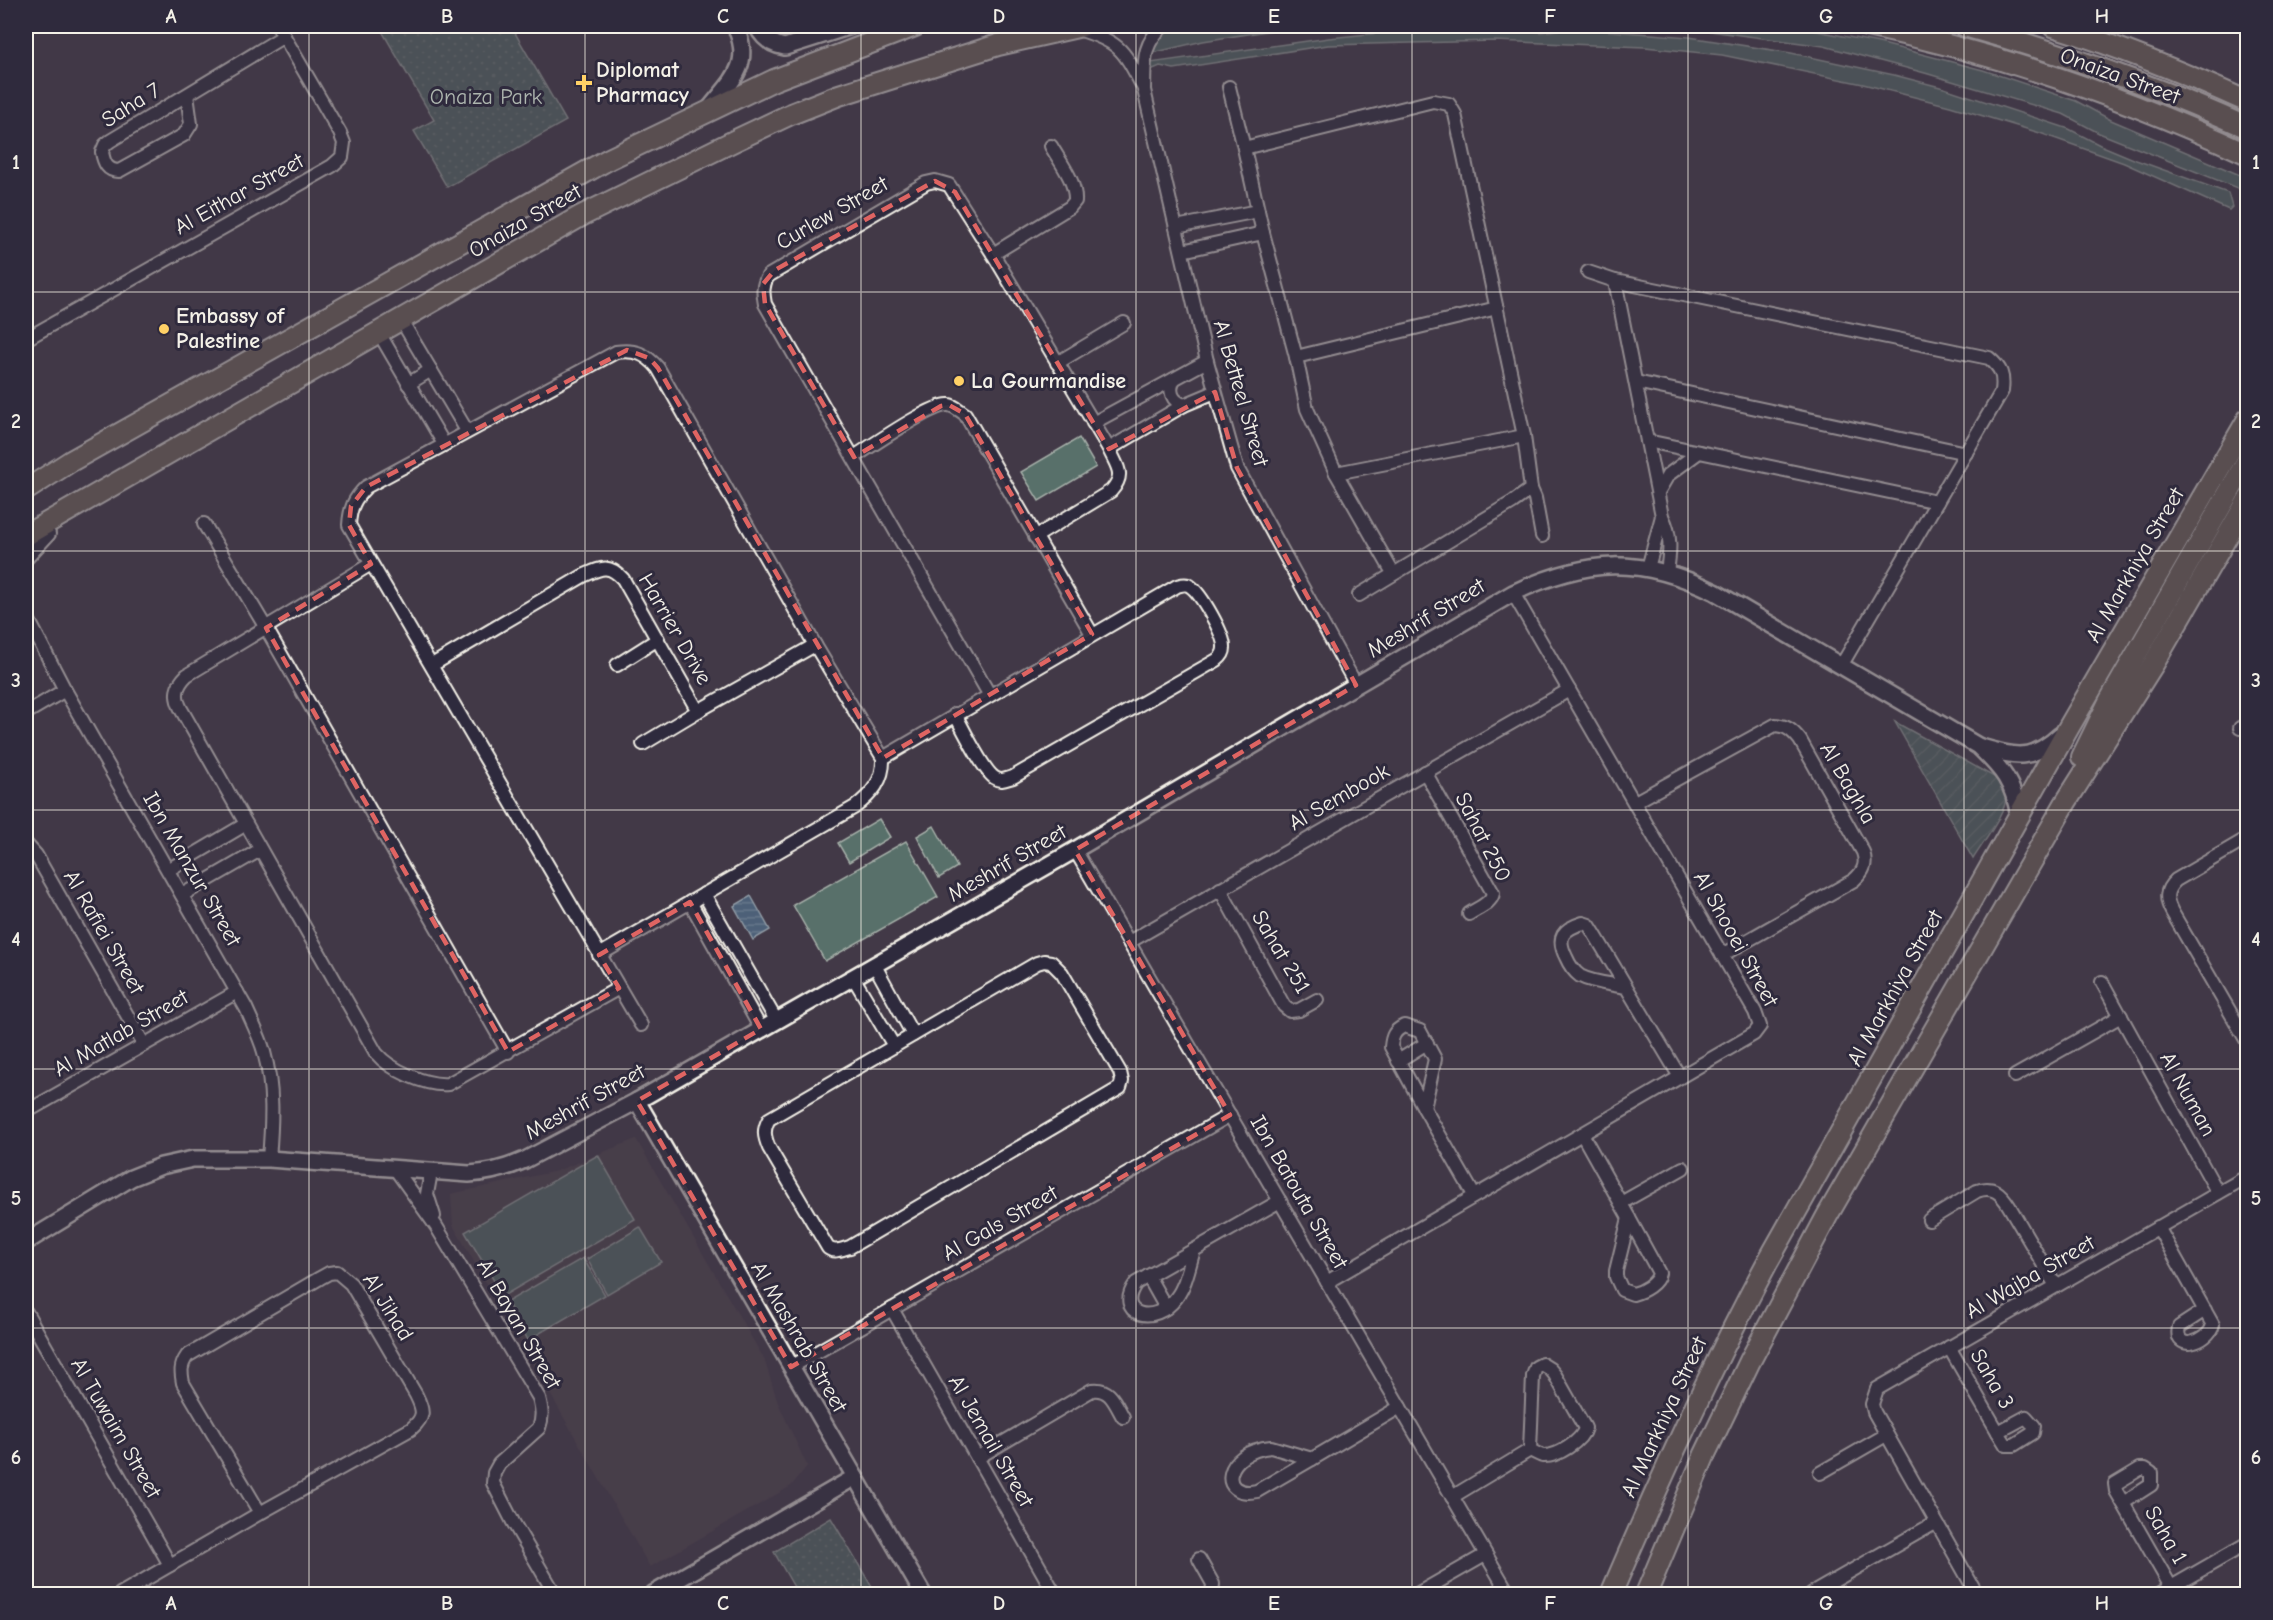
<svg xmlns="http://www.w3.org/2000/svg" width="2273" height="1620" font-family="'Comic Neue',sans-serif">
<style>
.built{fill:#50444e}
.grass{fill:#586f6a;stroke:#a6b0a9;stroke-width:1.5}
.park{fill:url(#park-dots);stroke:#a6b0a9;stroke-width:1.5}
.garden{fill:url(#garden-furrows);stroke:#a6b0a9;stroke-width:1.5}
.water{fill:url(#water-rules);stroke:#909ba5;stroke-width:1.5}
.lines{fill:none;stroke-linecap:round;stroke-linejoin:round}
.minor-casing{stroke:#f4f1e8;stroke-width:16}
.tertiary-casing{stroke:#f4f1e8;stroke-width:20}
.trunk-casing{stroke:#f4f1e8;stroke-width:24}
.minor{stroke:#2f2a3d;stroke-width:12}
.tertiary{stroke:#2f2a3d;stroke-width:15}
.trunk{stroke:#76695c;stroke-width:20}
.marked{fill:none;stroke:#df6462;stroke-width:4.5;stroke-dasharray:12 8;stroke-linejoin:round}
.grid{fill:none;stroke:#f4f1e8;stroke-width:1.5;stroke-opacity:0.55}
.poi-dot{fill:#ffd166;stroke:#2f2a3d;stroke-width:2}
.labels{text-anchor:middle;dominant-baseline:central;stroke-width:6;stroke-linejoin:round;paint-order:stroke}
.poi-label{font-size:22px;font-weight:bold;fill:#f4f1e8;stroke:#2f2a3d;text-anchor:start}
.street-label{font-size:22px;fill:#f4f1e8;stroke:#2f2a3d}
.park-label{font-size:22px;fill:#aeb6af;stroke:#2f2a3d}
.neatline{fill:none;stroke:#f4f1e8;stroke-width:2}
.grid-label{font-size:20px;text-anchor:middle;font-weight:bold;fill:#f4f1e8}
</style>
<defs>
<pattern id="park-dots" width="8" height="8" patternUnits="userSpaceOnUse" patternTransform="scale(1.5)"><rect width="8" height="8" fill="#586f6a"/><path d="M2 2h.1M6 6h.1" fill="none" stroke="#71847f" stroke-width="1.8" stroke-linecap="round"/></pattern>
<pattern id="garden-furrows" width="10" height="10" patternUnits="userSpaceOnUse" patternTransform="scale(1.5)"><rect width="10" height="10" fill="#586f6a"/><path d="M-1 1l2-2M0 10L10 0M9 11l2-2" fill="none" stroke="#71847f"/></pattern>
<pattern id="water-rules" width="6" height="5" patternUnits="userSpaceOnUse" patternTransform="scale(1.5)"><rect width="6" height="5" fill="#4d6178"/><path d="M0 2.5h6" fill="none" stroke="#67788b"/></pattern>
</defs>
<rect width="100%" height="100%" fill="#423947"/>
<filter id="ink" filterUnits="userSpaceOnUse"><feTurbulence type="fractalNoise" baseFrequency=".0167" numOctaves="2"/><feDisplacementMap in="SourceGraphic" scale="12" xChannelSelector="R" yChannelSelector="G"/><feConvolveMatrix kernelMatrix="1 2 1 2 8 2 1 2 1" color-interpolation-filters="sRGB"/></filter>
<g filter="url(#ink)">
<!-- built -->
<polygon class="built" points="636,1139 764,1359 778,1403 807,1466 791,1486 650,1567 453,1225 451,1194 557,1171"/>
<!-- grass -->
<g class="grass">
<path d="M 1172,26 L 1299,26 L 1203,41 L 1152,53 C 1153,41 1161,32 1172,26 Z"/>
<polygon points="1672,26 1791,26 1879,43 1983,70 2076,101 2111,120 2247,178 2247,192 2099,133 2063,114 1925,73 1824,46"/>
<polygon points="1493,27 1541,32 1573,28 1689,37 1791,53 1894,75 1944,88 2069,129 2100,145 2136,160 2228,193 2232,207 2229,210 2124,163 2040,133 1950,106 1863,84 1722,55 1645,47 1495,41 1328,45 1174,69 1160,66 1153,69 1150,63 1329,38 1379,33"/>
<polygon points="1079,438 1096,467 1039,501 1021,472"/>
<polygon points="879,819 890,837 849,862 838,843"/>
<polygon points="934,826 957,867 939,878 917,836"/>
<polygon points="906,841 938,897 825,961 793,905"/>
<polygon points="598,1155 635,1219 503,1296 465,1232"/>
<polygon points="640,1227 661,1262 607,1294 587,1259"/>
<polygon points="583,1258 605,1295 528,1340 507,1302"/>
</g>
<!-- park -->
<g class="park">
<polygon points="379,26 511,26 566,121 447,187 414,131 434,120"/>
<polygon points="831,1518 876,1594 798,1594 774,1552"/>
</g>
<!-- garden -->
<path class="garden" d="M 1895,722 L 1996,778 C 1999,783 2005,789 2006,795 C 2008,811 1982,844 1973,859 Z"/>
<!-- water -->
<polygon class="water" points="751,896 770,930 753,940 734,906"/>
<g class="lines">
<!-- minor casing -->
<g class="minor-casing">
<g id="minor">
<path d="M 1163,26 C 1141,46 1145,62 1144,90 L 1207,361 L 1237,468 L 1356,685"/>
<path d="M 1075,28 C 1121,43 1122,47 1144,89"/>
<polyline points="1229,87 1244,148"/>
<path d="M 187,95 L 191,124 L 184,135 L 119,171 C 107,171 104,163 102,152 L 105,145 L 110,141 L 284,36"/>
<polyline points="1176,227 1258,211"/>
<polyline points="1182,251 1263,233"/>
<path d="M 993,254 L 1070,207 L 1075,201 C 1076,181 1060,162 1051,146"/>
<path d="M 1588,272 L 1615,281 L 1989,358 C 2001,368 2004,375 2002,391 L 1841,666"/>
<path d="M 1615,281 L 1662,516 C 1672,535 1670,552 1667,572"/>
<polyline points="401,320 467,431"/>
<polyline points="379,333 444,444"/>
<polyline points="26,339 332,166 342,157 344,143 340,133 278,26"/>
<polyline points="1296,357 1497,308"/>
<polyline points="1057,363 1124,323"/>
<path d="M 1174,379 C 1168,391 1172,401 1184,405"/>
<polyline points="1636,382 1966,453"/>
<polyline points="408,384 431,370"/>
<polyline points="1093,423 1207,361"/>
<polyline points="1647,441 1937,502"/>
<polyline points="1109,449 1184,405 1215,392"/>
<path d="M 854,457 C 870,447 933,403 949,405 C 955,406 960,411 965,414 L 1092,634"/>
<polyline points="1336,473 1524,436"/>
<polyline points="1531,489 1535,498 1542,536"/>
<polyline points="1658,492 1668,475 1699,452"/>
<polyline points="204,524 266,628 508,1052"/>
<polyline points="26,559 49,534"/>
<path d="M 371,564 L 187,675 C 176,686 174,695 181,709 L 376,1053 C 390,1070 426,1086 448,1084 L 619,988"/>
<polyline points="1648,568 1662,516"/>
<polyline points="1359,595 1513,502 1531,489 1524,436 1455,114 1449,104 1433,101 1244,148 1263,233 1296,357 1307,409 1336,473 1393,573"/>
<path d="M 26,615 L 65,690 L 246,1008 C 252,1022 260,1037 264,1052 C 274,1088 272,1122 269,1159"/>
<path d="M 432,665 L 583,576 C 601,568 608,563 623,579 L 698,711 L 815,645"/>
<polyline points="617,665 658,639"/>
<path d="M 989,694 L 765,304 C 763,293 762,286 768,276 L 926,183 L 935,181 L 949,185 L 993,254 L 1109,449 C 1117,467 1126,474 1111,491 L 1035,537"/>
<polyline points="26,713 65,690"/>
<polyline points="2240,728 2248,724"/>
<polyline points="643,744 698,711"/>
<path d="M 883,758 L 1177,586 C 1181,585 1186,583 1190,586 C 1201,593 1225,636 1224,648 C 1224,654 1221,657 1217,660 L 1013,777 C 1006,779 1001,782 995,778 C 984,772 962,727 955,714"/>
<path d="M 1425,772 L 1493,893 C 1492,903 1478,908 1469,914"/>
<path d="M 1635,802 L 1775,725 C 1787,726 1792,730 1800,740 L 1863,852 C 1867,864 1864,871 1854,880 L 1722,955"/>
<path d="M 2248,838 L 2176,880 C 2165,890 2165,899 2172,912 L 2248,1043"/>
<polyline points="26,844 36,855 143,1043"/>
<polyline points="1075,850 1509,1594"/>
<polyline points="168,870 246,824"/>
<polyline points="1220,889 1284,1006 1290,1011 1299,1010 1317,1000"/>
<polyline points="704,894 776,1020"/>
<polyline points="182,895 260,850"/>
<polyline points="690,902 761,1029"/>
<polyline points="1129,942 1569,690"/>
<path d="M 599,955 L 855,807 C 872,794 884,780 883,758 L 815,645 L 658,368 C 646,354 635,349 616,352 L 366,487 C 354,499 350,508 349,525 L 641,1025"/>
<path d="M 1044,961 L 1051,962 L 1062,973 L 1120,1072 L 1122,1081 L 1120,1088 L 850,1247 C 842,1249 835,1253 828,1248 L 769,1148 C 764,1136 763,1130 769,1119 L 1037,963 Z"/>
<polyline points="874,964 913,1035"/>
<polyline points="853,977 894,1046"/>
<polyline points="2102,982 2218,1193"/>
<path d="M 1626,987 C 1612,984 1593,983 1580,976 C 1573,971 1569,964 1566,957 C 1556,937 1563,929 1583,923 L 1589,925 L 1594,933 L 1680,1077"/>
<path d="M 1404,1026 L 1420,1031 L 1435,1059 L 1424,1108 L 1391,1047 C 1392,1036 1394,1031 1404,1026 Z"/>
<polyline points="1398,1061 1427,1043"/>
<polyline points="2015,1076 2121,1016"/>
<polyline points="1424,1108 1474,1195"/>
<polyline points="26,1112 237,992"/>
<polyline points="1582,1134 1629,1218"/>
<path d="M 396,1170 L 436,1226 L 539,1398 C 542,1409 543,1417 539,1428 L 499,1464 L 494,1473 L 493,1483 L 513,1522 L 555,1594"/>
<polyline points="431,1172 427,1194 434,1216"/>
<polyline points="1621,1203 1683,1168"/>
<path d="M 1629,1218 L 1659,1273 C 1657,1284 1644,1291 1633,1294 L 1622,1290 L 1616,1277 L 1616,1271 Z"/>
<path d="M 1929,1220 L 1977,1191 C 1993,1185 2001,1193 2009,1206 L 2056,1286"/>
<path d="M 2158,1227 L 2213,1325 C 2209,1342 2173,1354 2179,1327 L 2205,1310"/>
<path d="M 1194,1250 C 1189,1266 1186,1285 1176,1298 C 1155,1327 1113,1315 1136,1283 Z"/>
<polyline points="1194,1250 1280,1201"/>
<polyline points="1148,1276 1166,1308"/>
<polyline points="1327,1282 1754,1034 1760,1026 1755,1012 1513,593"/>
<polyline points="892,1309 1055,1594"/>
<polyline points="26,1312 170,1565"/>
<polyline points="1949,1347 1998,1432"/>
<path d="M 1542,1364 L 1550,1369 L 1555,1375 L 1585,1428 C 1582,1441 1557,1457 1543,1456 C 1539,1455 1534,1452 1530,1450 L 1533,1376 L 1536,1367 Z"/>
<polyline points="791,1367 1230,1115"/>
<polygon points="2026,1417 2034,1426 2033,1433 2014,1445 2006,1445 1998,1432"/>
<path d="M 1271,1447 L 1312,1459 L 1257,1491 C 1216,1499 1224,1451 1271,1447 Z"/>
<path d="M 977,1458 L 1092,1390 C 1110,1387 1115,1403 1123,1417"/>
<polyline points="1312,1459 1400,1407"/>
<polygon points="2140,1469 2145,1469 2151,1473 2151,1485 2123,1503 2116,1491 2115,1484"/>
<polyline points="1820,1473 1886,1435"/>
<polyline points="1452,1497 1530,1450"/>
<polyline points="2123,1503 2171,1587"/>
<polyline points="1199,1559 1213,1584 1212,1594"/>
<path d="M 120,1594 L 260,1513 L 411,1429 C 425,1417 424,1411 416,1395 L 351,1284 L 337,1272 L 329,1273 L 320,1278 L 187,1356 C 180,1366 181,1372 183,1383 L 260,1513"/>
<polyline points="1417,1594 1485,1555"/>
<polyline points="1811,1594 1935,1523"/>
<polyline points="1977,1594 1874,1412 1872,1404 1877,1389 2248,1176"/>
<polyline points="2159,1594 2248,1543"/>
</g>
</g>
<!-- tertiary casing -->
<g class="tertiary-casing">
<g id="tertiary">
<path d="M 757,26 C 763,39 772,45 785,47 L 851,26"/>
<path d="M 710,108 C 733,79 753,64 735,26"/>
<path d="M 1981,747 C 2016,757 2031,762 2060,735"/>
<polyline points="637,1101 923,1594"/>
<path d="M 26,1242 L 131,1178 L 161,1166 L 193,1159 L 269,1159 L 469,1174 C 490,1173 507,1168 525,1160 L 637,1101 L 1075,850 L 1513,593 C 1588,558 1640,556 1715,592 L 1978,746 C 2003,770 2013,782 2019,816"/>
<polyline points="653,1594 855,1477"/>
</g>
</g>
<!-- trunk casing -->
<g class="trunk-casing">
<g id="trunk">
<path d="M 1867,26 C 1998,53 2126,98 2248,154"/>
<path d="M 1965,26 C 2062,53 2156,86 2248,128"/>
<path d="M 2053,26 C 2120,47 2184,73 2248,102"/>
<polyline points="26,490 71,461 609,159 774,80 915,26"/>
<polyline points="26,535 581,216 736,140 791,114 839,95 998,45 1082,26"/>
<polyline points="2082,757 2110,700 2248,459"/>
<path d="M 1611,1594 C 1659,1482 1709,1371 1767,1263 L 2069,727 L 2248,419"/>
<polyline points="1646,1594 1705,1454 1750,1361 1827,1216 2066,802 2154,663 2248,500"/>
</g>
</g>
<!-- minor -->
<use href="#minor" class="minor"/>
<!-- tertiary -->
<use href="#tertiary" class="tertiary"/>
<!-- trunk -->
<use href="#trunk" class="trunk"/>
</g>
</g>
<!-- marked area -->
<path d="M0 0H2273V1620H0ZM 935,181 L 955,192 L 1109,449 L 1215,392 L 1237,468 L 1356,685 L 1075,850 L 1230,1115 L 791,1367 L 637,1101 L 761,1029 L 690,902 L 599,955 L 619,988 L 508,1052 L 266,628 L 371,564 L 349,525 L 351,506 L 366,487 L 627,350 L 649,358 L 658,368 L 883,758 L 1092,634 L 965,414 L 949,405 L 941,406 L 854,457 L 765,304 L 763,284 L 775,270 Z" fill="#423947" fill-opacity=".55" fill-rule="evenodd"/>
<path class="marked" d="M 935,181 L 955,192 L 1109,449 L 1215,392 L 1237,468 L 1356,685 L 1075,850 L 1230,1115 L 791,1367 L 637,1101 L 761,1029 L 690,902 L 599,955 L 619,988 L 508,1052 L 266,628 L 371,564 L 349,525 L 351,506 L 366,487 L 627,350 L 649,358 L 658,368 L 883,758 L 1092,634 L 965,414 L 949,405 L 941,406 L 854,457 L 765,304 L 763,284 L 775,270 Z"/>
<!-- grid -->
<path class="grid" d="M 309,26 L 309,1594M 585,26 L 585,1594M 861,26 L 861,1594M 1136,26 L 1136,1594M 1412,26 L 1412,1594M 1688,26 L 1688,1594M 1964,26 L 1964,1594M 26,292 L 2248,292M 26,551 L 2248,551M 26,810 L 2248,810M 26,1069 L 2248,1069M 26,1328 L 2248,1328"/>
<!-- markers -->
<g class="poi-dot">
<path d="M581 74h6v6h6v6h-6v6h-6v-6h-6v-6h6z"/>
<circle cx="164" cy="329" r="6"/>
<circle cx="959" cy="381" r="6"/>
</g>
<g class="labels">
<!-- poi labels -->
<g class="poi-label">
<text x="596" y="70">Diplomat<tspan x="596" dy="25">Pharmacy</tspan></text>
<text x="176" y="316">Embassy of<tspan x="176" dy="25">Palestine</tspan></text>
<text x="971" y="381">La Gourmandise</text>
</g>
<!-- street labels -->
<g class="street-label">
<text transform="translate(2120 76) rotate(20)">Onaiza Street</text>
<text transform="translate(131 105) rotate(-32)">Saha 7</text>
<text transform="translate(239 194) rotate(-29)">Al Eithar Street</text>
<text transform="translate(832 213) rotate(-30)">Curlew Street</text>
<text transform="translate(525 221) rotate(-30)">Onaiza Street</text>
<text transform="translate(1241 393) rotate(74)">Al Betteel Street</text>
<text transform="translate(2135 565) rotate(-60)">Al Markhiya Street</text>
<text transform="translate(1426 618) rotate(-31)">Meshrif Street</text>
<text transform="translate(675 629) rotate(60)">Harrier Drive</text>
<text transform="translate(1848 783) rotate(60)">Al Baghla</text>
<text transform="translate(1339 797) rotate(-30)">Al Sembook</text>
<text transform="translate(1483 837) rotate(63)">Sahat 250</text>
<text transform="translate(1007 863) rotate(-30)">Meshrif Street</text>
<text transform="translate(192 869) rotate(60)">Ibn Manzur Street</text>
<text transform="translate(104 932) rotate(60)">Al Rafiei Street</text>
<text transform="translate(1736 939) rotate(61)">Al Shooei Street</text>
<text transform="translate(1281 952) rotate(59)">Sahat 251</text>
<text transform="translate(1895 988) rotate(-61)">Al Markhiya Street</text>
<text transform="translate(121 1033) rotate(-30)">Al Matlab Street</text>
<text transform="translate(2188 1094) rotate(61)">Al Numan</text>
<text transform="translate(585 1102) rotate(-29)">Meshrif Street</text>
<text transform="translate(1299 1192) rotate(60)">Ibn Batouta Street</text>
<text transform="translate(1000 1223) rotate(-30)">Al Gals Street</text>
<text transform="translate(2030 1277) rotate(-30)">Al Wajba Street</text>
<text transform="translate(388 1307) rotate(58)">Al Jihad</text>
<text transform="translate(519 1324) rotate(60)">Al Bayan Street</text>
<text transform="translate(799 1337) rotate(60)">Al Mashrab Street</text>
<text transform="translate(1992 1379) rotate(60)">Saha 3</text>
<text transform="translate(1664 1417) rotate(-65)">Al Markhiya Street</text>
<text transform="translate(116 1428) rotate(60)">Al Tuwaim Street</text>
<text transform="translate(991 1441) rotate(60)">Al Jemail Street</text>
<text transform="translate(2166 1535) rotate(60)">Saha 1</text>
</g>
<!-- park labels -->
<g class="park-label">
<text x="486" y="97">Onaiza Park</text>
</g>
</g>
<!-- margin -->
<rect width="2273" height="1620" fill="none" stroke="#2f2a3d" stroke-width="66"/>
<rect x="33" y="33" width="2207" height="1554" class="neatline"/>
<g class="grid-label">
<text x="171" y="23">A</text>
<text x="447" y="23">B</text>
<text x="723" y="23">C</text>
<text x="999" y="23">D</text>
<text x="1274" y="23">E</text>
<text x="1550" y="23">F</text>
<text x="1826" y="23">G</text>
<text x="2102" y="23">H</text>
<text x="16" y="169">1</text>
<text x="2256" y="169">1</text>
<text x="16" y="428">2</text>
<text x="2256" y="428">2</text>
<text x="16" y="687">3</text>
<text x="2256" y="687">3</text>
<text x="16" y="946">4</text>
<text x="2256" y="946">4</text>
<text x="16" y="1205">5</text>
<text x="2256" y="1205">5</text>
<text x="16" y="1464">6</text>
<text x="2256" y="1464">6</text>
<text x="171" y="1610">A</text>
<text x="447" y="1610">B</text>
<text x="723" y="1610">C</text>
<text x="999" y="1610">D</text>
<text x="1274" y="1610">E</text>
<text x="1550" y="1610">F</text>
<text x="1826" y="1610">G</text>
<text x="2102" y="1610">H</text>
</g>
</svg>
